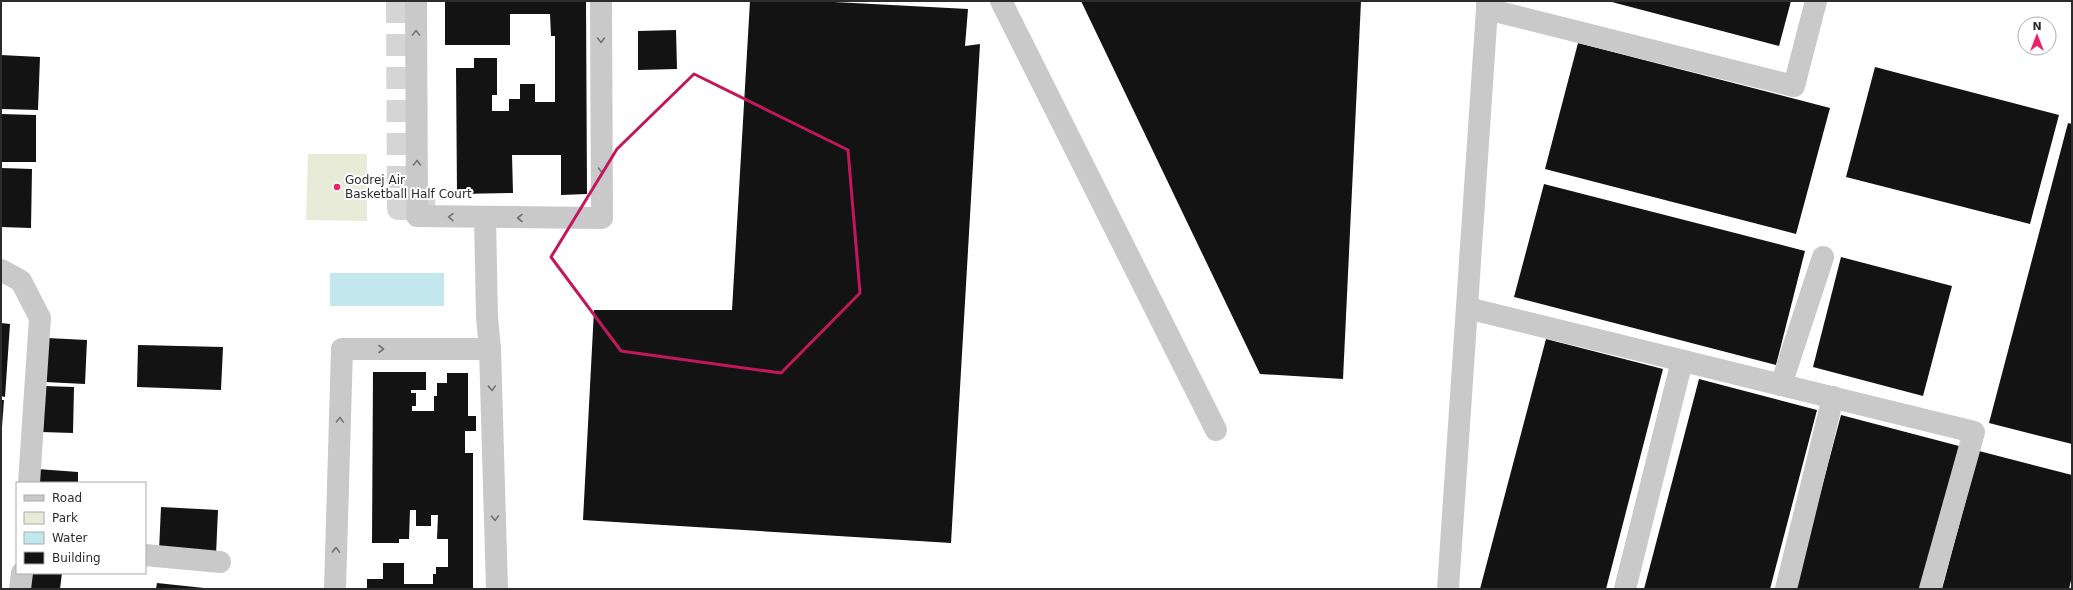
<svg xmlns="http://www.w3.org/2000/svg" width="2073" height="590" font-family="'DejaVu Sans',sans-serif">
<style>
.green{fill:#e7ebd7}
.water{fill:#c2e8ed}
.building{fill:#131313}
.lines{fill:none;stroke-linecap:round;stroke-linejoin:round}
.minor-tunnel{stroke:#d5d5d5;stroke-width:22;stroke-dasharray:22 11;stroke-linecap:butt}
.minor{stroke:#c9c9c9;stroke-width:22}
.oneway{stroke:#737373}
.marked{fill:none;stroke:#c2185b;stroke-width:3;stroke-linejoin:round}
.poi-dot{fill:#f02068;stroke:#fff;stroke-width:1.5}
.labels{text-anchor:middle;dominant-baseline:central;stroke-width:4;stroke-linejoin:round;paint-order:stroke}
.poi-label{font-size:12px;fill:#2c2c2c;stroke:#fff;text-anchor:start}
</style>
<rect width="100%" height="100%" fill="#fff"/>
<!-- green -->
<polygon class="green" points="308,154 367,154 367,221 306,220"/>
<!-- water -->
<rect class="water" x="330" y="273" width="114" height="33"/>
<!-- building -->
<g class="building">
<polygon points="445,1 586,1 587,194 561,195 561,155 512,155 513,193 457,194 456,68 474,68 474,58 497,58 497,95 492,95 492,111 509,111 509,99 520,99 520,84 535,84 535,102 555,102 555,36 551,36 550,14 510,14 510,45 445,45"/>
<polygon points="750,1 815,1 968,9 965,46 980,44 951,543 583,520 594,310 732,310"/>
<polygon points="1081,1 1361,1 1343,379 1260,374"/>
<polygon points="1608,1 1791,1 1779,46"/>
<polygon points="676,30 677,69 638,70 638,31"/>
<polygon points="1578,43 1830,108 1796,234 1545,169"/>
<polygon points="1,55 40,57 38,110 1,109"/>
<polygon points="1875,67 2059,115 2030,224 1846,177"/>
<polygon points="1,114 36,115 36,162 1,162"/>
<polygon points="2068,123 2072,124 2072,444 1989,423"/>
<polygon points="1,168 32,169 31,228 1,227"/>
<polygon points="1544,184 1805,251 1776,365 1514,297"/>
<polygon points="1841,257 1952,286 1923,396 1813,367"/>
<polygon points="1,323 10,324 5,397 1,396"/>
<polygon points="47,338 87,340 85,384 45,382"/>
<polygon points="1546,339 1663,369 1606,589 1480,589"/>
<polygon points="138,345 223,347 221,390 137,387"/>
<polygon points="373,372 426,372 426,390 411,390 411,393 416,393 416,406 412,406 412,411 434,411 434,396 437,396 437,383 447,383 447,373 468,373 468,416 476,416 476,431 465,431 465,453 473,453 473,589 367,589 367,579 383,579 383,563 404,563 404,584 433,584 433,574 436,574 436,567 448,567 448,539 437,539 438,515 431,515 431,526 416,526 416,510 410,510 409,539 399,539 399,543 372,543"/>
<polygon points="1699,379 1817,410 1770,589 1644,589"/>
<polygon points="44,386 74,387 73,433 41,432"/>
<polygon points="1,400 4,400 2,427 1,427"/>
<polygon points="1841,415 1959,446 1922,589 1795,589"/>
<polygon points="1979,451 2072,475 2072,576 2069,589 1942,589"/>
<polygon points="37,469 78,472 78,483 36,483"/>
<polygon points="161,507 218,510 216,555 159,551"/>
<polygon points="28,573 62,573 60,589 26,589"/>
<polygon points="157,583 204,588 204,589 156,589"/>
</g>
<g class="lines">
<!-- minor-tunnel -->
<polyline class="minor-tunnel" points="397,1 398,209 435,210"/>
<!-- minor -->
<g class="minor">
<polyline points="416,1 417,216 602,218 601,1"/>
<polyline points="1001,1 1216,430"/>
<polyline points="1487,1 1487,9 1794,86 1816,1"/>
<polyline points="485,217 487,317 490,349 497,589"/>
<polyline points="1,270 21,281 40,318 29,483"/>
<polyline points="1467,308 1974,432 1930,589"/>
<polyline points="1781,385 1823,257"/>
<polyline points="145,555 220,562"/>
<polyline points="20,589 22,573"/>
<polyline points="335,589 342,349 490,349"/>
<polyline points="1448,589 1487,9"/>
<polyline points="1625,589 1682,361"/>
<polyline points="1786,589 1833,397"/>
</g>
</g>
<!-- one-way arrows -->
<defs><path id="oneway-chevron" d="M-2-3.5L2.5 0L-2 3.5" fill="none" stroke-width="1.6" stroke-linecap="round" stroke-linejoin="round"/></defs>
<g class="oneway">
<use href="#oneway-chevron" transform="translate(416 33) rotate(-90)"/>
<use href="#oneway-chevron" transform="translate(601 40) rotate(90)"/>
<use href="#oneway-chevron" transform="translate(417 163) rotate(-90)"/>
<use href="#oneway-chevron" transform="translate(602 170) rotate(90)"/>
<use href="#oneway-chevron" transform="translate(451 217) rotate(-179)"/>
<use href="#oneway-chevron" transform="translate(520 218) rotate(-180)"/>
<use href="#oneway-chevron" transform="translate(381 349)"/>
<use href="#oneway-chevron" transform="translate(492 388) rotate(88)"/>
<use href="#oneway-chevron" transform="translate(340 420) rotate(-88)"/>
<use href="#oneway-chevron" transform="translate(495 518) rotate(88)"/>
<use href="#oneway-chevron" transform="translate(336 550) rotate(-88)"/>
</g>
<!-- marked area -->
<path class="marked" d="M 694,74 L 848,150 L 860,293 L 781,373 L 621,351 L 551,257 L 617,149 Z"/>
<!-- markers -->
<circle class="poi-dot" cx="337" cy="187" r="4"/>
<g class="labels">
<!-- poi labels -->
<g class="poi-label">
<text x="345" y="180">Godrej Air<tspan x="345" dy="14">Basketball Half Court</tspan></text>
</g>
</g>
<!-- border -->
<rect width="2073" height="590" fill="none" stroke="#2c2c2c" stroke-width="4"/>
<!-- legend -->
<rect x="16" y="482" width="130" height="92" fill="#ffffff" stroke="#ababab"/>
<rect x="24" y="495" width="20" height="6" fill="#c9c9c9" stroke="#ababab"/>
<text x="52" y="502" font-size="12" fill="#2c2c2c">Road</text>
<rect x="24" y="512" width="20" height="12" fill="#e7ebd7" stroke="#ababab"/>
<text x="52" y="522" font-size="12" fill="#2c2c2c">Park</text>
<rect x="24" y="532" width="20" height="12" fill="#c2e8ed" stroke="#ababab"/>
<text x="52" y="542" font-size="12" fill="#2c2c2c">Water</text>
<rect x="24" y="552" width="20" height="12" fill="#131313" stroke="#ababab"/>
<text x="52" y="562" font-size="12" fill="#2c2c2c">Building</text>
<!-- north arrow -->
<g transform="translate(2037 36)"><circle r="19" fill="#ffffff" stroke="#ababab"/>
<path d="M0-3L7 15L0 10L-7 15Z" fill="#f02068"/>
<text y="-6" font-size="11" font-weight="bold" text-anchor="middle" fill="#2c2c2c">N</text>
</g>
</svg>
